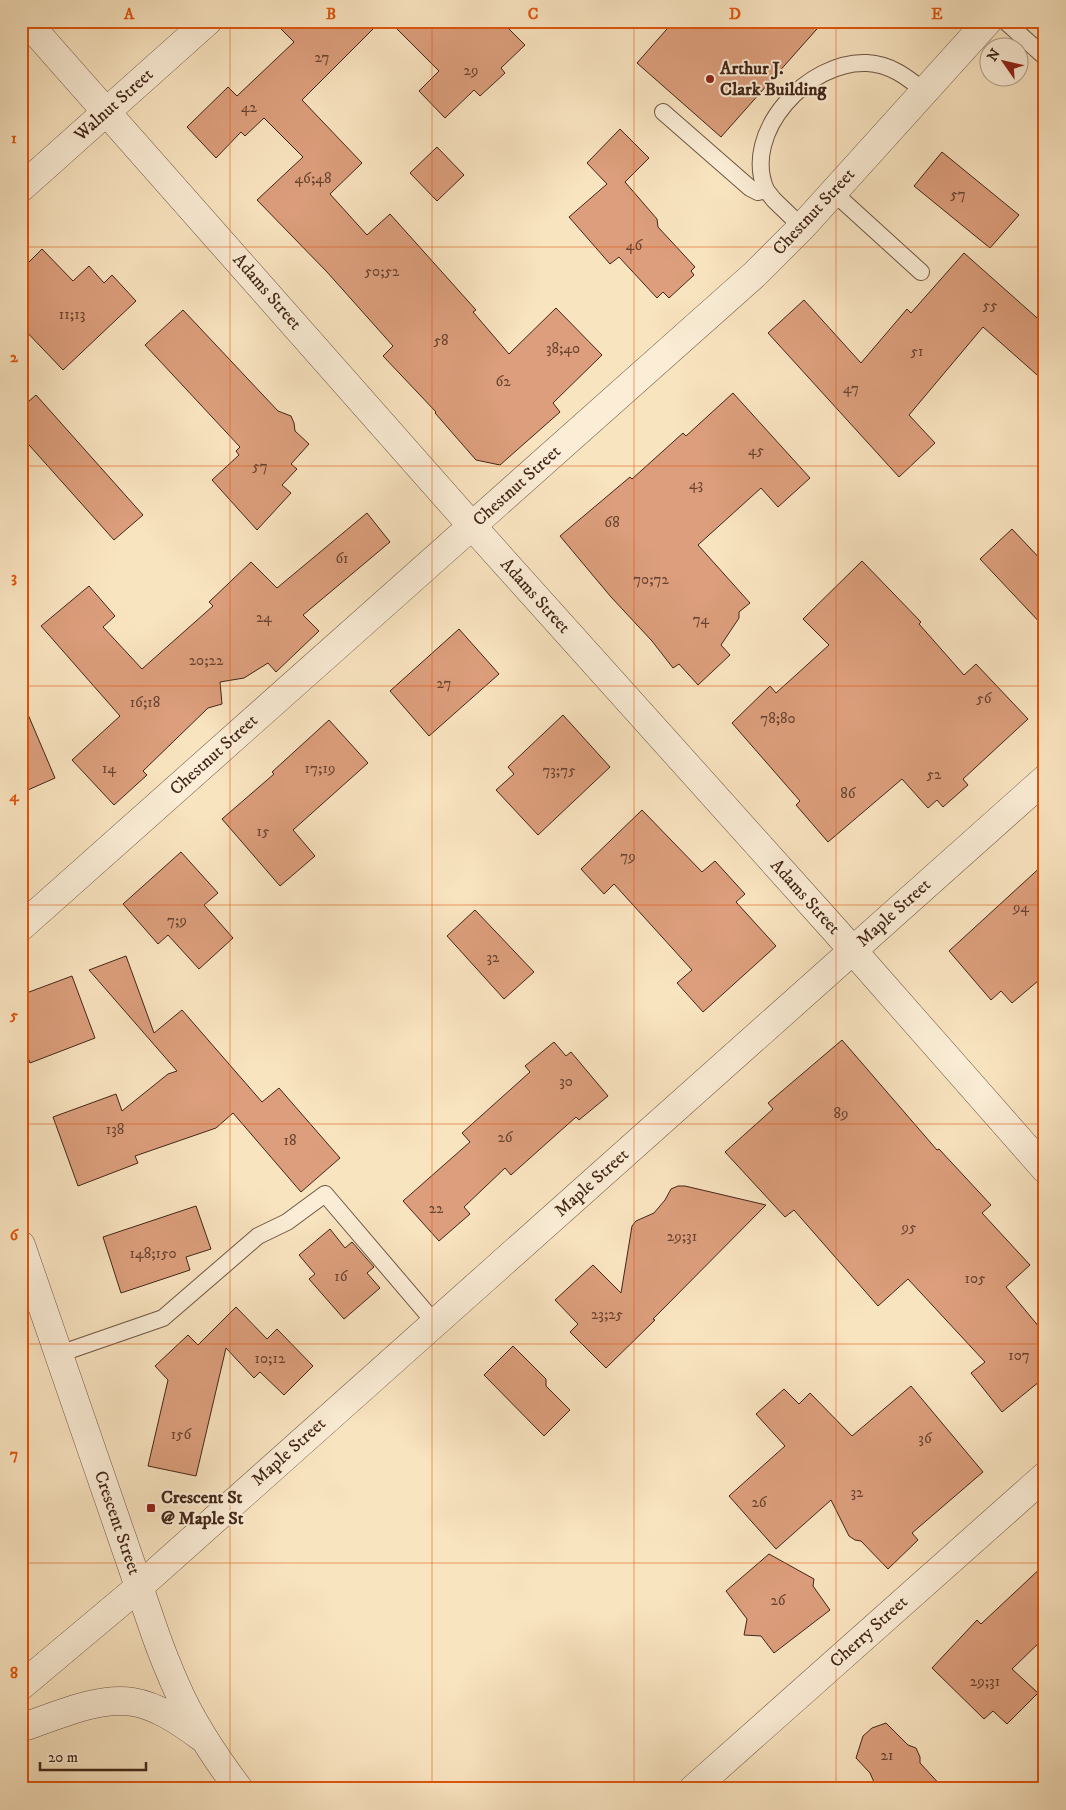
<svg xmlns="http://www.w3.org/2000/svg" width="1066" height="1810" font-family="'IM FELL DW Pica',serif">
<style>
.building{fill:#dc9e7c;stroke:#422518}
.lines{fill:none;stroke-linecap:round;stroke-linejoin:round}
.service-casing{stroke:#705542;stroke-width:18}
.minor-casing{stroke:#705542;stroke-width:29}
.tertiary-casing{stroke:#705542;stroke-width:29}
.service{stroke:#fbedd6;stroke-width:16}
.minor{stroke:#fbedd6;stroke-width:28}
.tertiary{stroke:#fbedd6;stroke-width:28}
.grid{fill:none;stroke:#e0560d;stroke-width:1;stroke-opacity:0.55}
.poi-dot{fill:#8f2418;stroke:#fbedd6;stroke-width:2}
.labels{text-anchor:middle;dominant-baseline:central;stroke-width:4;stroke-linejoin:round;paint-order:stroke}
.number-label{font-size:15px;fill:#684331}
.poi-label{font-size:18px;font-weight:bold;fill:#422518;stroke:#fbedd6;text-anchor:start}
.street-label{font-size:18px;fill:#422518;stroke:#fbedd6}
.neatline{fill:none;stroke:#e0560d;stroke-width:2}
.grid-label{font-size:16px;text-anchor:middle;font-weight:bold;fill:#e0560d}
</style>
<rect width="100%" height="100%" fill="#f9e4c0"/>
<filter id="stains"><feTurbulence type="fractalNoise" baseFrequency=".004" numOctaves="4"/><feColorMatrix values="0 0 0 0 .2 0 0 0 0 .09 0 0 0 0 .02 0 0 0 .5 -.17"/></filter>
<radialGradient id="worn" r=".72"><stop offset=".6" stop-color="#630" stop-opacity="0"/><stop offset="1" stop-color="#630" stop-opacity=".3"/></radialGradient>
<!-- building -->
<g class="building">
<polygon points="273,21 381,21 302,100 362,163 330,194 367,235 390,214 476,310 473,312 509,354 556,308 602,355 553,403 560,412 500,465 476,460 435,413 436,412 383,356 393,346 327,272 257,200 303,157 264,118 245,136 241,132 216,158 187,127 228,87 237,96 294,42"/>
<polygon points="389,21 501,21 525,45 501,68 505,73 480,96 474,90 445,118 419,91 439,71"/>
<polygon points="674,21 824,21 721,137 637,63"/>
<polygon points="620,129 649,158 625,182 657,219 658,227 695,267 691,271 694,275 669,298 663,292 657,298 619,257 610,264 569,217 607,184 587,163"/>
<polygon points="437,147 464,175 437,201 410,173"/>
<polygon points="942,152 1019,215 990,248 914,186"/>
<polygon points="42,249 73,281 89,266 104,283 112,275 136,301 63,370 21,326 21,270"/>
<polygon points="964,253 1045,325 1045,382 983,327 909,415 935,443 899,477 768,333 804,300 861,363 907,309 911,313"/>
<polygon points="183,310 278,411 291,416 294,423 295,431 309,444 291,464 297,469 282,485 291,493 257,530 212,480 239,455 236,451 240,447 145,345"/>
<polygon points="733,393 810,478 778,507 761,488 698,545 750,603 739,612 739,618 721,645 730,655 698,685 679,664 673,668 652,641 611,597 560,536 630,477 632,479 683,433 686,436"/>
<polygon points="36,395 143,515 114,540 21,436 21,408"/>
<polygon points="367,513 390,542 303,615 319,631 276,672 268,663 244,678 220,682 222,704 208,708 143,771 147,775 114,805 72,760 120,716 41,626 89,586 115,616 103,627 142,669 213,606 209,602 251,562 277,588"/>
<polygon points="1012,529 1045,564 1045,628 980,559"/>
<polygon points="862,561 921,622 919,624 964,675 976,664 1028,719 963,779 968,785 943,807 937,800 928,808 902,779 828,842 796,805 800,801 732,723 770,686 776,693 829,645 803,619"/>
<polygon points="459,629 499,674 429,736 390,691"/>
<polygon points="21,698 55,778 21,793"/>
<polygon points="563,715 610,767 538,835 496,790 514,774 508,767"/>
<polygon points="329,720 368,763 293,830 315,856 280,886 222,819 274,774 272,772"/>
<polygon points="642,810 702,872 715,861 745,894 736,902 776,946 703,1012 677,983 692,970 614,884 604,894 581,869"/>
<polygon points="181,852 218,893 204,905 233,938 199,969 168,935 158,944 123,904"/>
<polygon points="1045,863 1045,975 1012,1003 1001,991 991,1000 949,951"/>
<polygon points="475,910 534,972 504,999 447,936"/>
<polygon points="126,956 154,1033 182,1010 262,1102 279,1088 340,1158 301,1192 233,1113 216,1128 135,1156 138,1163 78,1186 53,1117 116,1094 122,1111 168,1074 177,1071 89,970"/>
<polygon points="72,976 95,1038 30,1063 21,1041 21,995"/>
<polygon points="842,1040 937,1150 939,1149 991,1205 982,1213 1030,1265 1006,1287 1045,1334 1045,1377 1002,1412 971,1373 985,1362 908,1279 878,1306 794,1210 785,1217 725,1152 773,1109 768,1103"/>
<polygon points="554,1042 566,1056 571,1052 608,1096 579,1120 576,1117 511,1175 505,1168 464,1207 470,1214 439,1241 403,1201 470,1142 462,1133 530,1072 525,1066"/>
<polygon points="678,1186 685,1186 766,1205 653,1319 655,1320 606,1368 570,1332 578,1324 555,1300 593,1265 621,1293 632,1226 636,1221 654,1213 665,1200 671,1189"/>
<polygon points="196,1206 211,1249 186,1257 190,1270 121,1293 103,1237"/>
<polygon points="330,1229 345,1248 352,1242 374,1267 367,1273 380,1288 344,1319 309,1279 315,1274 299,1255"/>
<polygon points="236,1307 267,1339 277,1329 313,1366 284,1395 260,1372 254,1378 226,1348 196,1476 148,1466 168,1380 155,1366 188,1335 198,1345"/>
<polygon points="513,1346 546,1379 546,1386 570,1410 544,1436 484,1375"/>
<polygon points="911,1386 983,1472 912,1533 918,1540 888,1569 861,1541 855,1540 849,1536 831,1500 776,1549 729,1496 785,1446 756,1414 784,1389 799,1404 810,1393 852,1436"/>
<polygon points="769,1554 814,1579 813,1586 830,1610 774,1653 761,1636 744,1635 747,1619 726,1591"/>
<polygon points="1045,1564 1045,1637 1012,1669 1038,1693 1007,1724 993,1711 984,1719 932,1668 977,1620 981,1624"/>
<polygon points="886,1723 908,1745 916,1748 920,1757 920,1763 944,1789 877,1789 870,1773 856,1758 863,1736 872,1728"/>
</g>
<g class="lines">
<!-- service casing -->
<g class="service-casing">
<g id="service">
<polyline points="1005,21 1045,57"/>
<polyline points="663,112 750,188 758,192 766,190 774,200 802,227"/>
<path d="M 766,190 C 741,132 809,60 867,63 C 890,64 907,77 924,91"/>
<polyline points="833,192 921,272"/>
<polyline points="59,1354 163,1318 258,1236 287,1222 325,1194 435,1323"/>
</g>
</g>
<!-- minor casing -->
<g class="minor-casing">
<g id="minor">
<polyline points="21,188 208,21"/>
<polyline points="21,927 755,274 802,227 988,21"/>
<polyline points="693,1789 1045,1476"/>
</g>
</g>
<!-- tertiary casing -->
<g class="tertiary-casing">
<g id="tertiary">
<polyline points="26,21 472,526 833,928 1045,1169"/>
<path d="M 21,1245 L 156,1636 C 162,1653 169,1670 176,1686 C 192,1723 215,1757 239,1789"/>
<polyline points="21,1686 139,1587 1045,779"/>
<path d="M 21,1728 C 54,1717 98,1696 133,1702 C 158,1706 182,1723 201,1737"/>
</g>
</g>
<!-- service -->
<use href="#service" class="service"/>
<!-- minor -->
<use href="#minor" class="minor"/>
<!-- tertiary -->
<use href="#tertiary" class="tertiary"/>
</g>
<!-- grid -->
<path class="grid" d="M 230,21 L 230,1789M 432,21 L 432,1789M 634,21 L 634,1789M 836,21 L 836,1789M 21,247 L 1045,247M 21,466 L 1045,466M 21,686 L 1045,686M 21,905 L 1045,905M 21,1124 L 1045,1124M 21,1344 L 1045,1344M 21,1563 L 1045,1563"/>
<!-- markers -->
<g class="poi-dot">
<circle cx="710" cy="79" r="5"/>
<rect x="146" y="1503" width="10" height="10" rx="2.5"/>
</g>
<g class="labels">
<!-- number labels -->
<g class="number-label">
<text x="322" y="57">27</text>
<text x="471" y="70">29</text>
<text x="249" y="107">42</text>
<text x="313" y="178">46;48</text>
<text x="958" y="194">57</text>
<text x="634" y="245">46</text>
<text x="382" y="271">50;52</text>
<text x="990" y="305">55</text>
<text x="72" y="314">11;13</text>
<text x="441" y="340">58</text>
<text x="563" y="348">38;40</text>
<text x="917" y="351">51</text>
<text x="503" y="381">62</text>
<text x="851" y="388">47</text>
<text x="756" y="450">45</text>
<text x="260" y="466">57</text>
<text x="696" y="484">43</text>
<text x="612" y="522">68</text>
<text x="342" y="558">61</text>
<text x="651" y="579">70;72</text>
<text x="264" y="617">24</text>
<text x="701" y="619">74</text>
<text x="206" y="660">20;22</text>
<text x="444" y="683">27</text>
<text x="984" y="698">56</text>
<text x="145" y="702">16;18</text>
<text x="778" y="718">78;80</text>
<text x="109" y="768">14</text>
<text x="320" y="768">17;19</text>
<text x="559" y="770">73;75</text>
<text x="934" y="774">52</text>
<text x="848" y="793">86</text>
<text x="263" y="831">15</text>
<text x="628" y="856">79</text>
<text x="1021" y="907">94</text>
<text x="177" y="920">7;9</text>
<text x="493" y="957">32</text>
<text x="566" y="1081">30</text>
<text x="841" y="1113">89</text>
<text x="115" y="1129">138</text>
<text x="505" y="1137">26</text>
<text x="290" y="1140">18</text>
<text x="436" y="1208">22</text>
<text x="909" y="1227">95</text>
<text x="682" y="1236">29;31</text>
<text x="153" y="1253">148;150</text>
<text x="341" y="1276">16</text>
<text x="975" y="1278">105</text>
<text x="607" y="1314">23;25</text>
<text x="1019" y="1355">107</text>
<text x="270" y="1358">10;12</text>
<text x="181" y="1434">156</text>
<text x="925" y="1438">36</text>
<text x="857" y="1492">32</text>
<text x="759" y="1502">26</text>
<text x="778" y="1600">26</text>
<text x="985" y="1681">29;31</text>
<text x="887" y="1755">21</text>
</g>
<!-- poi labels -->
<g class="poi-label">
<text x="720" y="69">Arthur J.<tspan x="720" dy="21">Clark Building</tspan></text>
<text x="161" y="1498">Crescent St<tspan x="161" dy="21">@ Maple St</tspan></text>
</g>
<!-- street labels -->
<g class="street-label">
<text transform="translate(114 105) rotate(-42)">Walnut Street</text>
<text transform="translate(814 212) rotate(-47)">Chestnut Street</text>
<text transform="translate(267 292) rotate(49)">Adams Street</text>
<text transform="translate(517 486) rotate(-42)">Chestnut Street</text>
<text transform="translate(535 596) rotate(48)">Adams Street</text>
<text transform="translate(214 755) rotate(-42)">Chestnut Street</text>
<text transform="translate(805 897) rotate(48)">Adams Street</text>
<text transform="translate(894 913) rotate(-42)">Maple Street</text>
<text transform="translate(592 1183) rotate(-42)">Maple Street</text>
<text transform="translate(289 1452) rotate(-42)">Maple Street</text>
<text transform="translate(117 1523) rotate(71)">Crescent Street</text>
<text transform="translate(869 1632) rotate(-42)">Cherry Street</text>
</g>
</g>
<!-- margin -->
<rect width="1066" height="1810" fill="none" stroke="#f9e4c0" stroke-width="55"/>
<!-- north arrow -->
<g transform="translate(1004 62) rotate(304)"><circle r="24" fill="#fbedd6" stroke="#b19d8a"/>
<path d="M0-4L9 19L0 12L-9 19Z" fill="#8f2418"/>
<text y="-8" font-size="14" font-weight="bold" text-anchor="middle" fill="#422518">N</text>
</g>
<!-- scale -->
<path d="M40 1762v8h106v-8" fill="none" stroke="#422518" stroke-width="2.5"/>
<text x="48" y="1762" font-size="15" fill="#422518" stroke="#fbedd6" stroke-width="4" paint-order="stroke">20 m</text>
<rect x="28" y="28" width="1010" height="1754" class="neatline"/>
<g class="grid-label">
<text x="129" y="19">A</text>
<text x="331" y="19">B</text>
<text x="533" y="19">C</text>
<text x="735" y="19">D</text>
<text x="937" y="19">E</text>
<text x="14" y="143">1</text>
<text x="14" y="362">2</text>
<text x="14" y="582">3</text>
<text x="14" y="801">4</text>
<text x="14" y="1020">5</text>
<text x="14" y="1240">6</text>
<text x="14" y="1459">7</text>
<text x="14" y="1678">8</text>
</g>
<rect width="100%" height="100%" filter="url(#stains)"/>
<rect width="100%" height="100%" fill="url(#worn)"/>
</svg>
